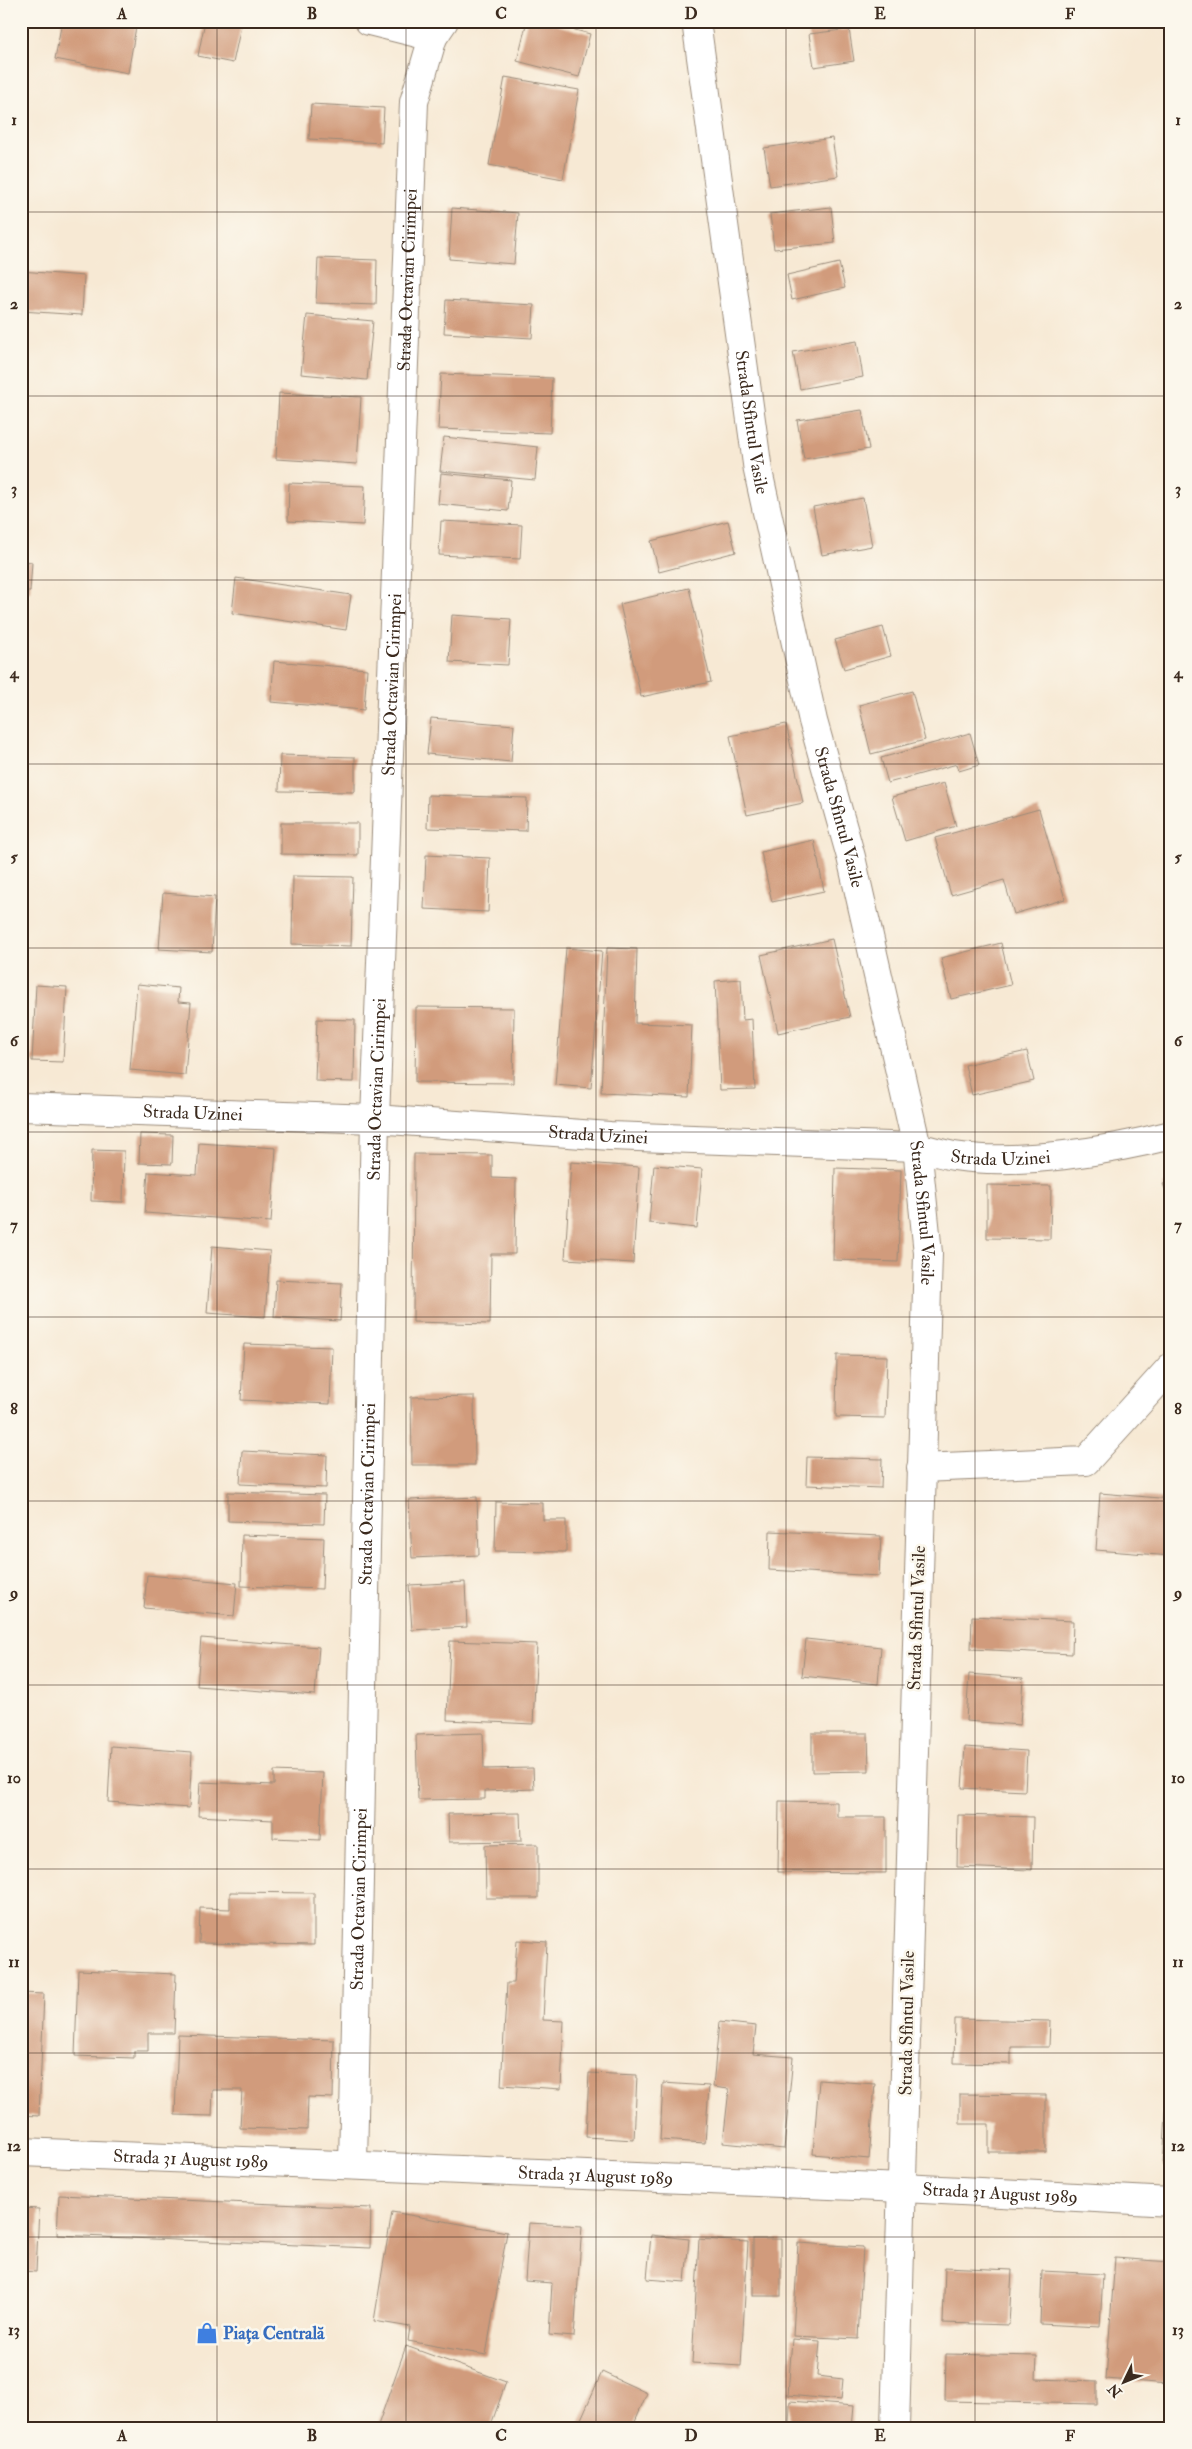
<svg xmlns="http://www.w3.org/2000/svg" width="1192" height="2449" font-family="'IM FELL Double Pica',serif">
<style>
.building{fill:#d19b7c}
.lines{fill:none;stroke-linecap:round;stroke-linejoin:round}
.minor-casing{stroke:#998a79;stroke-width:30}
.minor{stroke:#fff;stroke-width:28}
.grid{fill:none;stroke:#3b2a1e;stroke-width:1;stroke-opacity:0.55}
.labels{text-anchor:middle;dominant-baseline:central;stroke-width:5;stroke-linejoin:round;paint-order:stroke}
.street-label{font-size:18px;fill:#3b2a1e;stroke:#fbf7ec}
.shop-label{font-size:18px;font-weight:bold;fill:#366cbe;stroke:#fbf7ec;text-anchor:start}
.neatline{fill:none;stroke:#3b2a1e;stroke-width:2}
.grid-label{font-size:16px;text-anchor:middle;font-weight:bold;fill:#3b2a1e}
</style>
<rect width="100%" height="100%" fill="#fbf7ec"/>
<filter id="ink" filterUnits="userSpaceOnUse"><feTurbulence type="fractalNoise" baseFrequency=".02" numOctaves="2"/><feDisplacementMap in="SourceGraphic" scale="10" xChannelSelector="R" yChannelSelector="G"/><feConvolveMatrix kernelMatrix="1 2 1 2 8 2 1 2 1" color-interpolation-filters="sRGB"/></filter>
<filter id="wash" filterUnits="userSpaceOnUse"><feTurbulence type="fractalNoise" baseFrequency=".0096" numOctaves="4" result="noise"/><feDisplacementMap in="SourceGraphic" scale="20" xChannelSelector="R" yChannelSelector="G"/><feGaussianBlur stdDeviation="1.12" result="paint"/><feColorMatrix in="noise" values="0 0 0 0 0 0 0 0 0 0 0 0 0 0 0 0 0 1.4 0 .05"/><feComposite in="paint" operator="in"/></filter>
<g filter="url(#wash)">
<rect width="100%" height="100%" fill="#f7e9d4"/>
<g id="blocks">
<!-- building -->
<g class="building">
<polygon points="21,21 25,21 23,46 21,46"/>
<polygon points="62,21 137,21 128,73 55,59"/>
<polygon points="205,21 242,21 233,63 198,56"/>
<polygon points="527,21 542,21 590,34 579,77 517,61"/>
<polygon points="736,21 761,21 761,23 736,25"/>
<polygon points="849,29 854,61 814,67 809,34"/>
<polygon points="505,77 579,90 563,179 489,165"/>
<polygon points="311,104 384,108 382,143 309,139"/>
<polygon points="832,138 838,176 770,186 764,148"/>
<polygon points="831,207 835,243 774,249 770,214"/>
<polygon points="452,208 518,213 514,264 449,259"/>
<polygon points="318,258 377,260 376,305 316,303"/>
<polygon points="839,263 845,288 792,300 787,275"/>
<polygon points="21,271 84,276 82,315 21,311"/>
<polygon points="446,300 534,305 532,338 444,333"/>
<polygon points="307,315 373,321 367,380 301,374"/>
<polygon points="857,341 863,377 800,389 793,352"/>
<polygon points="441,374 552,378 550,433 438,429"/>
<polygon points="279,393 361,397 357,464 276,459"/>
<polygon points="862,410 869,449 804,459 797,420"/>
<polygon points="444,437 538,447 535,480 440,471"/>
<polygon points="441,473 511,480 508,511 438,504"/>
<polygon points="289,483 365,486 363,525 288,521"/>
<polygon points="863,498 872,546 822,555 813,507"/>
<polygon points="441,521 522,525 520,559 439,555"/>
<polygon points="728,521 736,552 659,572 651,541"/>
<polygon points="21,561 32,562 30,592 21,592"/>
<polygon points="236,578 351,595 346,630 232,613"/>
<polygon points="689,588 711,682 641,697 620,604"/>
<polygon points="452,615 511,619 508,665 449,662"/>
<polygon points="883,627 891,656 844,669 835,640"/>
<polygon points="274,661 367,669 364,710 271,702"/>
<polygon points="912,691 925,740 871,754 859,705"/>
<polygon points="431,718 514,725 511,762 427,754"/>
<polygon points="786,724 803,803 747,815 730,736"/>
<polygon points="970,733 979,765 959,771 957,764 888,783 881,758"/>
<polygon points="280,755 355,757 355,792 279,791"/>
<polygon points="944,783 956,826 905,841 892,797"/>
<polygon points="428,795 527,798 526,831 427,828"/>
<polygon points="1039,809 1065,899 1014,914 1004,880 951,895 935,838"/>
<polygon points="281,823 358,823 358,855 281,854"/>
<polygon points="814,840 824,891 772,902 761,852"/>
<polygon points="426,855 490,858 488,912 424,909"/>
<polygon points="293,876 353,877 351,946 292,944"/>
<polygon points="163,893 215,897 212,952 159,949"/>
<polygon points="832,939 850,1017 778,1033 761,955"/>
<polygon points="1001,943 1011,985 951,999 941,958"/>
<polygon points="566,948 602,951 591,1088 555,1085"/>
<polygon points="607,948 637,949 635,1023 692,1025 689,1097 601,1093"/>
<polygon points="741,979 743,1020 752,1019 755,1089 720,1090 715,981"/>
<polygon points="137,984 179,988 178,1002 191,1003 185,1075 130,1070"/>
<polygon points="36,985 67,987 63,1062 32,1061"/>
<polygon points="416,1007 514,1008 513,1083 415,1082"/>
<polygon points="317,1019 355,1020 354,1082 315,1081"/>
<polygon points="1027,1051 1034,1081 972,1095 965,1065"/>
<polygon points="140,1134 173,1135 172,1164 139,1163"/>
<polygon points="199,1143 276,1148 271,1222 145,1213 148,1172 197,1175"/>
<polygon points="92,1150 124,1151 123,1202 91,1201"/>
<polygon points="414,1154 492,1155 492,1178 516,1179 515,1254 491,1254 490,1324 413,1322"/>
<polygon points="571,1162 639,1167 633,1263 565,1259"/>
<polygon points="654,1165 702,1169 697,1228 649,1223"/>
<polygon points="835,1168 901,1170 898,1262 833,1260"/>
<polygon points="1171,1181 1171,1204 1163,1184"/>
<polygon points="987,1185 1051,1186 1050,1239 987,1238"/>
<polygon points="212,1246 270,1251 265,1317 207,1313"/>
<polygon points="276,1280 342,1283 340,1321 274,1317"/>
<polygon points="244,1344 332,1347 330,1404 241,1400"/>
<polygon points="837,1355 887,1356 885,1418 836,1417"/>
<polygon points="474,1396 475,1465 412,1465 411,1397"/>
<polygon points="242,1451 327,1455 326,1488 240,1484"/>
<polygon points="807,1457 882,1459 881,1488 806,1485"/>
<polygon points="228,1492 325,1495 324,1524 228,1521"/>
<polygon points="1100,1493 1171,1499 1171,1556 1096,1550"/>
<polygon points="477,1497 479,1555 412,1558 409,1500"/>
<polygon points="496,1502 543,1503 543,1520 566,1520 566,1552 495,1551"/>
<polygon points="770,1531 881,1536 879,1576 769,1570"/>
<polygon points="242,1535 324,1538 322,1589 241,1586"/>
<polygon points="147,1575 237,1583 234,1616 144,1608"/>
<polygon points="465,1582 467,1627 412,1630 409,1585"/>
<polygon points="972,1616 1073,1621 1072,1654 971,1649"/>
<polygon points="201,1638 319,1647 315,1695 197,1686"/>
<polygon points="806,1639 881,1647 878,1684 802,1676"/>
<polygon points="450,1641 537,1644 533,1724 447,1720"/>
<polygon points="969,1674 1023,1678 1020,1725 966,1721"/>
<polygon points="483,1733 484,1769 533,1768 534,1789 485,1791 485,1799 418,1800 416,1735"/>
<polygon points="812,1733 868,1733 869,1771 812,1772"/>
<polygon points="111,1746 192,1752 189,1808 108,1802"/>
<polygon points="965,1747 1027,1751 1025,1791 962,1788"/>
<polygon points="274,1771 323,1773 320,1840 273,1838 273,1820 198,1816 200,1782 274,1785"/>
<polygon points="779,1801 837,1802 837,1817 886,1817 886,1873 778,1872"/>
<polygon points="520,1813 521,1841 449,1842 448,1814"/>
<polygon points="958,1815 1033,1817 1032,1870 957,1867"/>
<polygon points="538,1844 538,1898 486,1898 485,1845"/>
<polygon points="230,1892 314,1893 314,1945 199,1943 200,1908 230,1909"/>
<polygon points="517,1940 547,1942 543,2020 564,2021 561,2089 501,2085 507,1983 514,1983"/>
<polygon points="78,1970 176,1974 174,2033 148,2033 148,2051 134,2051 134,2058 75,2056"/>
<polygon points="21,1993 44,1994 39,2116 21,2115"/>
<polygon points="955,2019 1050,2021 1049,2047 1011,2047 1011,2064 954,2063"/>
<polygon points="719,2022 756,2026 753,2054 793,2057 784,2149 723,2143 729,2089 713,2087"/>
<polygon points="178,2035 334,2040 333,2098 308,2097 307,2130 240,2128 242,2090 213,2090 212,2116 175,2115"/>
<polygon points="589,2073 637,2075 634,2140 586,2137"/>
<polygon points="819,2080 875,2084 869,2159 813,2154"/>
<polygon points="663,2083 709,2086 705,2143 660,2140"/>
<polygon points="960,2094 1046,2095 1046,2152 989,2152 989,2124 960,2124"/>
<polygon points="1167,2097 1171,2098 1171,2167 1163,2166"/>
<polygon points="59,2195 371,2208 370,2248 57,2235"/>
<polygon points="21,2208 39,2209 36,2272 21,2271"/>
<polygon points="392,2212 507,2232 486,2355 408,2341 410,2327 374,2321"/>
<polygon points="529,2223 582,2226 574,2337 549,2335 552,2283 525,2281"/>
<polygon points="651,2235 689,2239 685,2282 647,2279"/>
<polygon points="699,2239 748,2242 741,2366 692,2363"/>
<rect x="753" y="2239" width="28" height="57"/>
<polygon points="798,2243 863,2247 858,2339 793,2336"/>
<polygon points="1115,2258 1171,2262 1169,2384 1106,2379"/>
<polygon points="945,2267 1012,2270 1009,2325 943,2323"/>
<polygon points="1042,2271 1103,2274 1100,2327 1040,2324"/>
<polygon points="792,2339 820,2341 817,2376 843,2379 841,2400 788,2395"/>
<polygon points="406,2346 506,2382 490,2428 377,2428"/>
<polygon points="946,2354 1037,2356 1036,2379 1097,2381 1097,2404 945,2401"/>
<polygon points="602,2372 647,2393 632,2428 577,2428"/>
<polygon points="790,2401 854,2406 852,2428 789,2428"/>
</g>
</g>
</g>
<g filter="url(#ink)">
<use href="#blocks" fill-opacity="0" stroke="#998a79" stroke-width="1"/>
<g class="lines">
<!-- minor casing -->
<g class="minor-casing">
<g id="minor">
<polyline points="369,21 433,37"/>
<path id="s1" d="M 696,21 L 758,471 L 813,721 L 851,857 L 917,1147 L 928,1253 L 895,2428"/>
<path id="s2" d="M 21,1107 L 375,1119 L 610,1136 L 917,1147 C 929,1150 942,1154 954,1156 C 1017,1166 1109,1151 1171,1135"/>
<polyline points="921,1468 1086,1461 1171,1367"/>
<path id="s3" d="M 21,2152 L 903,2188 L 1171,2202"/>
<path id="s4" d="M 353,2164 L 375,1119 L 414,102 L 433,37 L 444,21"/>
</g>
</g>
<!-- minor -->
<use href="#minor" class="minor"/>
</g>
</g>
<!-- grid -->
<path class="grid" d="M 217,21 L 217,2428M 406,21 L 406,2428M 596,21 L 596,2428M 786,21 L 786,2428M 975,21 L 975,2428M 21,212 L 1171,212M 21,396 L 1171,396M 21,580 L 1171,580M 21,764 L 1171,764M 21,948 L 1171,948M 21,1132 L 1171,1132M 21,1317 L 1171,1317M 21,1501 L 1171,1501M 21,1685 L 1171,1685M 21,1869 L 1171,1869M 21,2053 L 1171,2053M 21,2237 L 1171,2237"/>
<!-- icons -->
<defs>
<g id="shop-bare" transform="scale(1.725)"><path d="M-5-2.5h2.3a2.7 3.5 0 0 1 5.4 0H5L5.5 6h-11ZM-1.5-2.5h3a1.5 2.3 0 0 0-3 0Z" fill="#3f7fe0" stroke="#fbf7ec" stroke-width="2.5" paint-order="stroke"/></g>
</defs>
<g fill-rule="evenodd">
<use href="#shop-bare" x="207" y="2333"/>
</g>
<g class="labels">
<!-- street labels -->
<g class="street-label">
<text stroke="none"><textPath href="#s4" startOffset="1885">Strada Octavian Cirimpei</textPath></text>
<text stroke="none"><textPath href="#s1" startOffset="405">Strada Sfîntul Vasile</textPath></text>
<text stroke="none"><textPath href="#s4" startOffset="1480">Strada Octavian Cirimpei</textPath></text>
<text stroke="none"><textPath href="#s1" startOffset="810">Strada Sfîntul Vasile</textPath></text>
<text stroke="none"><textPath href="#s4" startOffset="1075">Strada Octavian Cirimpei</textPath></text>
<text stroke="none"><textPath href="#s2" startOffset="172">Strada Uzinei</textPath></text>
<text stroke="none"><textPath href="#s2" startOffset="578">Strada Uzinei</textPath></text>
<text stroke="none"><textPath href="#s2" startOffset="982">Strada Uzinei</textPath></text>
<text stroke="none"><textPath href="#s1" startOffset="1215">Strada Sfîntul Vasile</textPath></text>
<text stroke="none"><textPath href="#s4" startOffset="670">Strada Octavian Cirimpei</textPath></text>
<text transform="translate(917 1618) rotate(-88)">Strada Sfîntul Vasile</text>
<text stroke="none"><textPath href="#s4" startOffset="265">Strada Octavian Cirimpei</textPath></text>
<text transform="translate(907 2023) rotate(-89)">Strada Sfîntul Vasile</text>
<text stroke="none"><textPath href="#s3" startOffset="170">Strada 31 August 1989</textPath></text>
<text stroke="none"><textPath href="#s3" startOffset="575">Strada 31 August 1989</textPath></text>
<text stroke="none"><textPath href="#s3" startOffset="980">Strada 31 August 1989</textPath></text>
</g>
<!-- shop labels -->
<g class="shop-label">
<text x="223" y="2333">Piața Centrală</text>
</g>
</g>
<!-- margin -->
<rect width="1192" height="2449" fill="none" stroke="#fbf7ec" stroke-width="55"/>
<!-- north arrow -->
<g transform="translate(1124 2382) rotate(227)" stroke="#fbf7ec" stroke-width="4" paint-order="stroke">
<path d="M0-4L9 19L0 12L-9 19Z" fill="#3b2a1e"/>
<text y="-8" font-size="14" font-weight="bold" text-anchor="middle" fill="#3b2a1e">N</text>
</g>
<rect x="28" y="28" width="1136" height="2394" class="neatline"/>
<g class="grid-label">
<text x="122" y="19">A</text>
<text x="312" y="19">B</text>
<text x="501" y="19">C</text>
<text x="691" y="19">D</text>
<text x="880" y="19">E</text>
<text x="1070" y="19">F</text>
<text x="14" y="125">1</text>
<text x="1178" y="125">1</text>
<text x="14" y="309">2</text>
<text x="1178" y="309">2</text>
<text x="14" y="494">3</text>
<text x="1178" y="494">3</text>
<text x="14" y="678">4</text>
<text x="1178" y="678">4</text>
<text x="14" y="862">5</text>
<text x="1178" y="862">5</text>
<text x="14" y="1046">6</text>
<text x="1178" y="1046">6</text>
<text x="14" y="1230">7</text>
<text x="1178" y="1230">7</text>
<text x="14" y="1414">8</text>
<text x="1178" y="1414">8</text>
<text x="14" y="1598">9</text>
<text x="1178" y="1598">9</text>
<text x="14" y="1783">10</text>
<text x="1178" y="1783">10</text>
<text x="14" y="1967">11</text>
<text x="1178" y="1967">11</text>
<text x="14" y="2151">12</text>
<text x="1178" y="2151">12</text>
<text x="14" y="2335">13</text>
<text x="1178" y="2335">13</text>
<text x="122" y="2441">A</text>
<text x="312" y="2441">B</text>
<text x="501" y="2441">C</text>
<text x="691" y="2441">D</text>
<text x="880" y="2441">E</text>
<text x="1070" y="2441">F</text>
</g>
</svg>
